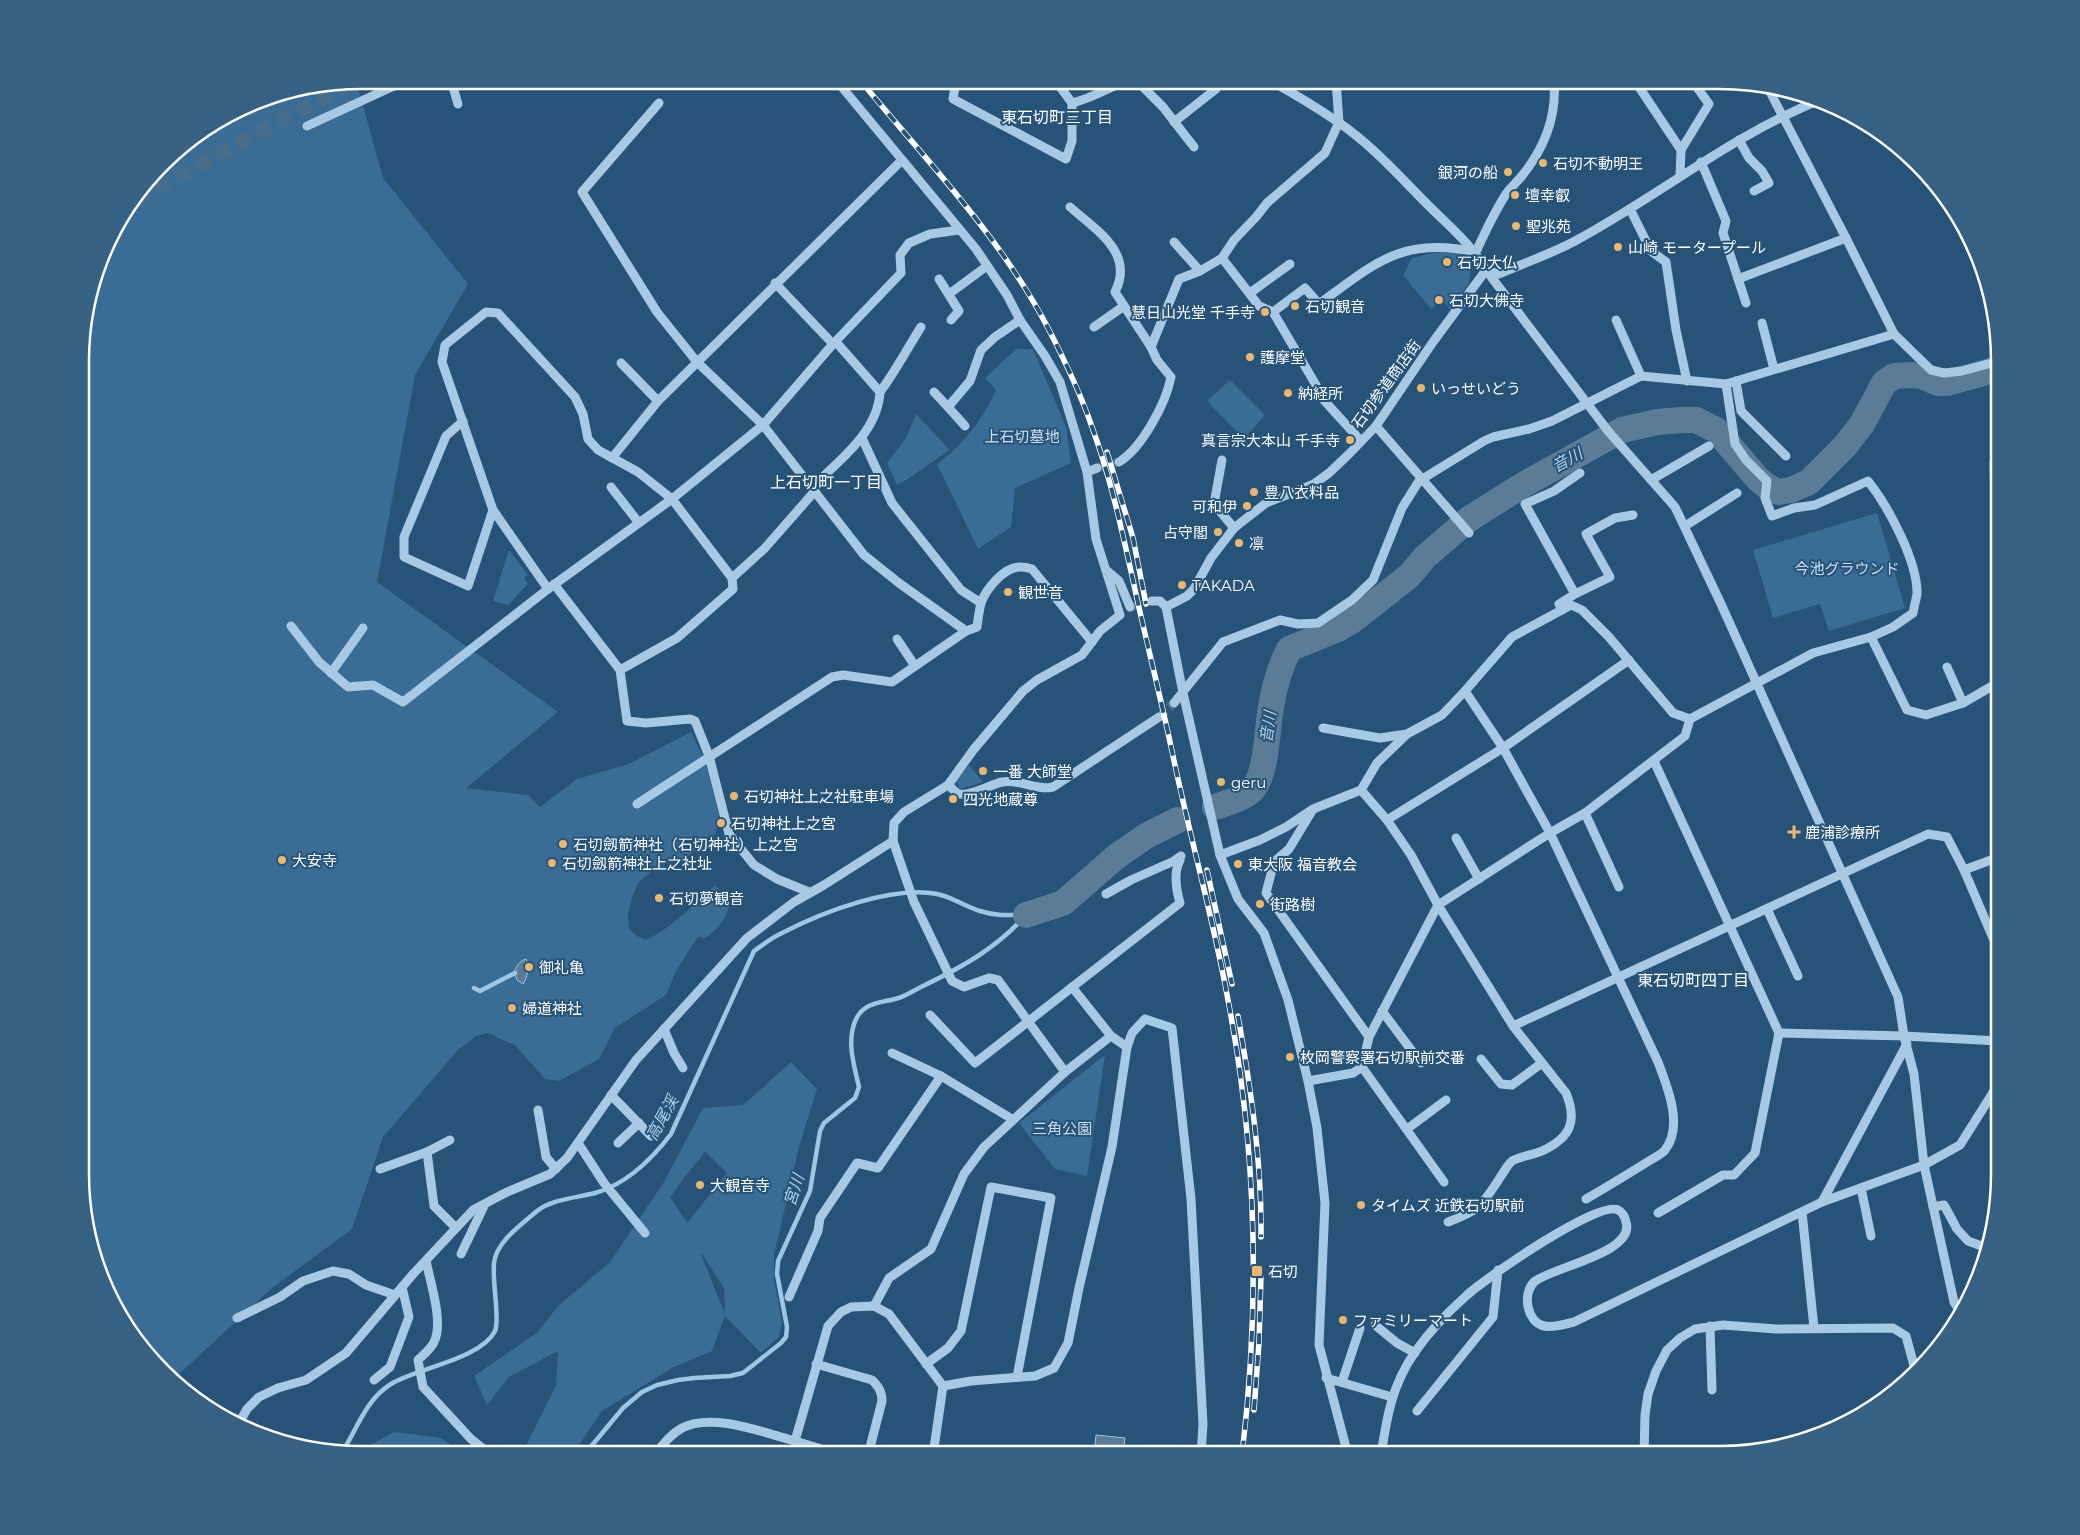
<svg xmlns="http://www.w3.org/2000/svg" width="2080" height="1535" font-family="Montserrat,'Noto Sans JP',sans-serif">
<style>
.green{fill:#396d95;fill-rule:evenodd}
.water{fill:#5b7c96;stroke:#9cc6e3}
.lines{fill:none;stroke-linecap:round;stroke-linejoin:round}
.stream{stroke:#9cc6e3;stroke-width:4.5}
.river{stroke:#5b7c96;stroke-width:26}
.minor-tunnel{stroke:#476d8b;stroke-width:9;stroke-dasharray:9 4.5;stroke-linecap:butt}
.highway-tunnel{stroke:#476d8b;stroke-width:15;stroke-dasharray:15 8;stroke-linecap:butt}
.minor{stroke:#a7c9e3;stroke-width:9}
.rail-casing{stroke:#fff;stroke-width:5.5}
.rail{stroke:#265377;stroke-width:4;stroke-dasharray:11;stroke-linecap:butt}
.poi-dot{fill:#ebb76d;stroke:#265377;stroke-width:2}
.labels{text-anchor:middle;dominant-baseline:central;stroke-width:4;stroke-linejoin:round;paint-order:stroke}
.poi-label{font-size:15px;fill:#fff;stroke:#265377;text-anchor:start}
.street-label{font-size:15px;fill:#fff;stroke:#265377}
.park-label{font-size:15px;fill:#cae1f2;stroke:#265377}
.neighbourhood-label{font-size:16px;fill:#fff;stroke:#265377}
.water-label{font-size:16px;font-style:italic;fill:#b2d3eb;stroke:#265377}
.rim{fill:none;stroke:#fff;stroke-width:2.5}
</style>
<rect width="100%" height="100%" fill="#265377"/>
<!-- green -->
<g class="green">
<path d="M 342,84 L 359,91 L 383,178 L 468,284 L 415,375 L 377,582 L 558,712 L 466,788 L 528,795 L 540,807 L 577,779 L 629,764 L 691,732 L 705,761 L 719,815 L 716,833 L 684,860 L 666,864 L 651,872 L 639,882 L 632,897 L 628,913 L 629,929 L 637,936 L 646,940 C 673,927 693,905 715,885 L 730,903 C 726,920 719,928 705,938 L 698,937 L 676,971 L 666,995 L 615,1028 L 599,1059 L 559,1081 L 545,1079 L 516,1046 L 488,1033 L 476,1036 L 458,1050 L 383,1137 L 352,1229 L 272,1288 L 174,1379 L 117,1315 L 82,1211 L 82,324 L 109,236 L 175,150 L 253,101 Z"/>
<polygon points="1433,253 1459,253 1471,267 1469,283 1451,310 1442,300 1431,309 1403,275 1412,258"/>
<path d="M 1016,349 L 1033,349 L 1066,427 L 1071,463 L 1015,488 L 1011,527 L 978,549 L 937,464 C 962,446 984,418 996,390 L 985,378 Z"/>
<polygon points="1230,380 1265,415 1244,439 1207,401"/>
<polygon points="916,414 950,450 906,480 897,485 887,463 906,438"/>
<polygon points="1877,513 1905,608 1829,631 1820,604 1773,618 1753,550"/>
<polygon points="509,550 528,575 524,578 528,584 508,605 493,601"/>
<polygon points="969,765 983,782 960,789 956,781"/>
<polygon points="1105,1055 1087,1176 1055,1169 1019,1123"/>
<path d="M 791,1062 L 817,1089 L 799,1147 L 774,1255 L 774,1279 L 782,1323 L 779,1337 L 761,1353 L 725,1316 L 712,1351 L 672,1368 L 602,1411 L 572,1455 L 522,1454 L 556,1385 L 558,1351 L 509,1377 L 487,1405 L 474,1376 L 538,1332 L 558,1306 L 610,1262 L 664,1182 L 703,1108 L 743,1105 ZM 705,1151 L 727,1173 L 687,1223 L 670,1197 ZM 702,1254 L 724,1288 L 725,1314 L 701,1254 Z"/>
<polygon points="394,1432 441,1438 464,1454 354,1454"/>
</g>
<!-- water -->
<g class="water">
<path d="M 526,959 C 530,965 527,979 523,984 L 517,980 L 514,972 C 517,966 519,961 526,959 Z"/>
<polygon points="1096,1435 1125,1438 1123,1455 1094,1455"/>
</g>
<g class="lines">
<!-- stream -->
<g class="stream">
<polyline points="474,988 480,991 515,973"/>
<path d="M 341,1454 C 357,1430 365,1400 391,1384 C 417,1368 481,1359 495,1331 C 498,1323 496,1312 496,1304 C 495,1291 493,1276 494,1263 C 496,1242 522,1224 537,1211 C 552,1199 576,1198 595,1193 C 627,1184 652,1159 671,1134 L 754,951 C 763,945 771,938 780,934 C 820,913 896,883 941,895 C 955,899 967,907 980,911 C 995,916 1010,915 1026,915"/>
<path d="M 584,1455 L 623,1408 L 642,1392 L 657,1385 L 678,1380 L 694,1378 L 730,1376 L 743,1373 L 781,1343 L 786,1337 L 787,1327 L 777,1274 L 778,1261 L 810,1191 L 820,1131 L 824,1123 L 855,1098 L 859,1087 C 854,1065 846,1041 856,1019 C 865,1002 880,1003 895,999 C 905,997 914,990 923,986 C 962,967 997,948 1026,915"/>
</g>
<!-- river -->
<g class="river">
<path d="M 1215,807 C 1226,803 1244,799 1253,789 C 1267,773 1267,728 1271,707 C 1274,688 1280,667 1289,649 L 1338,629 L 1353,620 L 1409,576 L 1425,557 L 1469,519 L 1523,485 L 1622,430 L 1657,422 L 1681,420 L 1696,420 L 1716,430 L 1758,479 L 1768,487 L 1779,492 L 1791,490 L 1809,482 L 1845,446 L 1862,424 L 1884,383 L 1894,376 L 1910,375 L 1922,376 L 1938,383 L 1947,383 L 1994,370 L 1999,370"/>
<polyline points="1026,915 1063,903 1117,856 1146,836 1178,820"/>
</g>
<!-- minor-tunnel -->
<g class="minor-tunnel">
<polyline points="1097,468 1119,462"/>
<polyline points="1130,607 1152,601"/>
<polyline points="1159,717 1174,703"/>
</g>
<!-- highway-tunnel -->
<polyline class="highway-tunnel" points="136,200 352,82"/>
<!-- minor -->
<g class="minor">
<polyline points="451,80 458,104"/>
<polyline points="836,80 976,249 1007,295 1020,320 1045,356 1060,382 1087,472 1096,539 1120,615 1100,631 1082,655 1037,680 1023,691 974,749 948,785 904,812 894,823 893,841"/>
<polyline points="940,80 955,87 953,99 1066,159 1072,141 1072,103 1058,84 1058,80"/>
<polyline points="1046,80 1058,84"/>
<polyline points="1136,80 1163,107 1194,147"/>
<path d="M 1269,80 C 1293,93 1316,107 1338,122 C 1372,145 1399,176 1428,205 C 1449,226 1471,244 1486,270 L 1608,431 L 1675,507 L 1721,604 L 1898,997 L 1904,1036 L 1914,1074 L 1924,1165 L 1954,1302 L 1961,1313"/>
<polyline points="1635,81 1681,150 1680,176"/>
<polyline points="1767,86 1846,238 1894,334 1931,370 1944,373 1962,371 1999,361"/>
<polyline points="659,103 582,192 657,312 697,362 763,425 864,555 899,583 966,631"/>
<path d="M 1072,103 C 1093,98 1108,88 1128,80"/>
<polyline points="1174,122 1216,89"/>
<polyline points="307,126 407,80"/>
<polyline points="1739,140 1749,158 1762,171 1769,183 1754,191"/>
<polyline points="1681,150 1709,104 1696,86 1698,81"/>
<polyline points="1701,162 1726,221 1723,233 1746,303"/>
<path d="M 1070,207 C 1096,230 1135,253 1115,292 L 1151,347"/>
<polyline points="1630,209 1651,251 1666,262 1676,330 1687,381"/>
<polyline points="1174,242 1200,271"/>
<polyline points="1222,258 1259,306 1273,312"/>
<polyline points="939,279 959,311 951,320"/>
<polyline points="1738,279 1846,238"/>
<polyline points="775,283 833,344"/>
<polyline points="1250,293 1290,264"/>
<polyline points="949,294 987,266"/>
<polyline points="1616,320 1641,376"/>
<polyline points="1762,323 1774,369"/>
<polyline points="1094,327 1124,306"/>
<polyline points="621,363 658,401"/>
<polyline points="1736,381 1741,411 1786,456"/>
<path d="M 1726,384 L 1735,444 L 1746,460 L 1767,481 L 1765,498 L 1772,516 L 1794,508 L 1815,505 L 1868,481 C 1888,506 1918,562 1917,594 C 1916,600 1914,607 1913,613 L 1893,627 L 1871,637"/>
<path d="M 880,392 C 895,372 907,349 921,327"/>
<polyline points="934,392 948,407"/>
<polyline points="463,421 446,436 404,537 404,557 468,586 493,510"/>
<polyline points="965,426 948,407 970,381 981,350 995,337 1020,320"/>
<polyline points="1376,426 1469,533"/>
<polyline points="862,438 892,503 961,590 981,603"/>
<path d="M 1361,441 L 1320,396 L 1316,385 L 1273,312 L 1305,288 L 1319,304 C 1375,263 1402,236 1476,252 C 1485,232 1494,213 1506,194 C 1510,188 1516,183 1521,177 C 1544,149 1557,117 1554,81"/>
<polyline points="612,458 658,401 902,160"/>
<polyline points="1222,460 1214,504 1234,528"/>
<path d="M 1119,462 C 1142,448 1166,403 1171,377 L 1157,360 L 1151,347 L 1179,279 L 1200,271 L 1222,258 L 1234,240 L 1256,217 L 1267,203 L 1325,153 L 1339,122 L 1336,80"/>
<polyline points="1999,465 1994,463 1995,497 1999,509"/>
<polyline points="1087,472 1097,468"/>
<polyline points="1651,480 1709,446"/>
<polyline points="611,487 639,523"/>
<path d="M 812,487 C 839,461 878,432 880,392 L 836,342"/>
<polyline points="1685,526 1737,493"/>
<polyline points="1106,570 1119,581 1130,607"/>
<polyline points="732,578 764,549 815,491"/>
<polyline points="554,584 620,670 627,721 646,723 690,719 695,721 709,756 729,834 754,865 777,879 809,892"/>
<polyline points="548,589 493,510 442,362 445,345 486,312 498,313 575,397 583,414 588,439 598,450 638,472 672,499 732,578 733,589 677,638 620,670"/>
<polyline points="1575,594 1610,577 1586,534 1615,518 1633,515"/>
<polyline points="1152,601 1160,601 1166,607 1183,693 1220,855 1238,899 1264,933 1288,1000 1308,1081 1317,1128 1325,1203 1319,1345 1348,1455"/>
<path d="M 1166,607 L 1187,596 L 1194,589 L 1211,558 L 1234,528 L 1266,503 L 1314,484 L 1329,473 L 1349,454 L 1376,426 L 1433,342 L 1486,270 L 1499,274 C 1524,263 1551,254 1575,241 C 1659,196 1730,136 1820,100"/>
<polyline points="1562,610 1559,604 1575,594 1525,504 1554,491 1580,473"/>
<polyline points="291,626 319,662 348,687 373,685 403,702 548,589 672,499 763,425 833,344 901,273 900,255 909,243 930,234 959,230"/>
<polyline points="897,639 915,666"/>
<polyline points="1947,667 1963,703"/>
<polyline points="331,673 363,628"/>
<path d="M 1465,691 L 1503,748 L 1550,833 L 1658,1062 C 1667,1086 1684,1126 1665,1150 C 1661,1155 1653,1158 1649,1161 C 1628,1174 1607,1187 1586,1199"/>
<polyline points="1174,703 1223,642 1280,620 1298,624 1318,623 1352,600 1373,580 1402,508 1419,481 1484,441 1493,437 1529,429 1552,421 1641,376 1726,384 1894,334"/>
<polyline points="1323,728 1380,738 1407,734"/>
<polyline points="1654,761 1779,1033 1755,1153 1734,1175 1723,1175 1658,1213"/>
<path d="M 948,785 C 951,787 954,791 957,793 C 966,799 991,784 1002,782 C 1022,779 1036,791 1053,787 L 1159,717"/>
<path d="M 1361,790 L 1387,820 L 1411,855 L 1438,905 L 1513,1026 L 1566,1093 C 1578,1122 1570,1138 1542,1151 C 1533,1155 1521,1156 1512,1161 C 1508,1164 1504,1172 1501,1176 C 1482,1205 1481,1210 1448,1222"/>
<path d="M 637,804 L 832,677 L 843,675 L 892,682 L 966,631 L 977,627 C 978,619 979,611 981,603 C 986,589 1004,567 1020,567 C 1024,567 1029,568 1032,569 L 1092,642"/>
<polyline points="1312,811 1289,849 1274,862 1266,893 1369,1037"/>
<polyline points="1585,813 1619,887"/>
<polyline points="1387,820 1503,748 1629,660"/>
<polyline points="1456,838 1479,879"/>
<polyline points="1220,855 1260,840 1286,827 1313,809 1361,790 1377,763 1407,734 1442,715 1465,691 1512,637 1571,605 1582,610 1609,637 1673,713 1690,719 1813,653 1871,637 1907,710 1926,715 1963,703 1999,682"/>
<polyline points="1964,870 1999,952"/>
<polyline points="1106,894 1131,880 1174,861 1181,856"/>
<polyline points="1767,909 1798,976"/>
<polyline points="1072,987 1111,1036 1127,1047 1132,1033 1145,1019 1172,1028 1191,1199 1203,1424 1201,1455"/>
<polyline points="1382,1011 1421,1063"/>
<path d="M 930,1015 L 975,1063 L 1180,903 C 1176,889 1173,873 1180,860"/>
<polyline points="1513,1026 1928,834 1947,837 1964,870 1999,857"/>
<polyline points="664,1029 674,1053 683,1068"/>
<polyline points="1779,1033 1904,1036 1999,1041"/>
<polyline points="892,1053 941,1076 1012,1119"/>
<polyline points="1481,1059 1501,1084 1512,1085 1542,1063"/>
<polyline points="1362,1067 1444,1182"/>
<polyline points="1308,1081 1353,1073 1362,1067 1369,1037 1438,905 1550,833 1585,813 1685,736 1690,719"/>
<polyline points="611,1095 651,1136"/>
<polyline points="538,1110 546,1157 556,1169"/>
<polyline points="1407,1129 1446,1100"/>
<polyline points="578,1143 604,1183 645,1233"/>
<polyline points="618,1143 639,1123"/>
<polyline points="427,1152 434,1206 456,1228"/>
<polyline points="380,1169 427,1152 450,1140"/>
<polyline points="1861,1188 1871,1236"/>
<polyline points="1822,1202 1907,1044"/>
<polyline points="1933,1207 1944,1205 1957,1229 1968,1241 1987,1248"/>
<polyline points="1802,1212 1814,1328"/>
<polyline points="461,1254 484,1206"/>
<path d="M 426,1261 C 430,1281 444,1323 434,1342 C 431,1349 423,1355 418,1360 L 423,1387 L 471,1439 L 490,1454"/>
<polyline points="789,1297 818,1231 820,1218 857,1163 878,1168 941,1076"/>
<polyline points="874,1306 889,1278 931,1249 964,1174 984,1147 1065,1072 1111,1036"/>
<polyline points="237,1318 280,1297 303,1281 333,1271 349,1274 366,1285 395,1295"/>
<polyline points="1375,1325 1397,1343 1415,1353"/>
<polyline points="1710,1326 1712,1390"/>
<path d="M 816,1364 L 872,1380 C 879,1387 882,1392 882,1401 L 868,1455"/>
<polyline points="926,1364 948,1348 961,1331 991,1187 1051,1198 1017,1377"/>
<polyline points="1326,1378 1392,1397"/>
<polyline points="374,1380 390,1367 409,1317 402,1287"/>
<polyline points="1342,1382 1360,1328"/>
<polyline points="1417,1411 1493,1317 1498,1270"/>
<polyline points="238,1425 247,1409 259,1397 278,1388 306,1380 346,1353 414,1273 473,1210 505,1193 550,1174 567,1158 636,1060 747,938 794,902 824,885 893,841 914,902 952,981 964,987 989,978 998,980 1065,1072"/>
<polyline points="795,1441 841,1455"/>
<path d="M 655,1455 C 662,1445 671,1434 682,1428 C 713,1412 764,1433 795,1441 L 828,1326 L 841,1312 L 851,1307 L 874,1306 L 889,1314 L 943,1386"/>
<polyline points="933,1455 943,1386 971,1381 1035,1376 1054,1368 1068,1343 1079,1288 1112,1147 1127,1047"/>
<path d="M 1381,1455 C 1387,1416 1392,1385 1415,1352 C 1429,1332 1448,1312 1466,1296 C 1483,1280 1599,1199 1618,1210 C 1622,1212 1625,1217 1626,1222 C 1636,1253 1552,1267 1534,1282 C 1522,1294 1527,1322 1544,1326 C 1553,1328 1565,1324 1574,1322 L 1822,1202 L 1924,1165 L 1960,1145 L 1999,1083"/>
<polyline points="1644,1455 1645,1415 1648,1394 1656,1371 1667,1350 1680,1338 1695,1329 1723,1325 1776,1329 1893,1328 1906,1336 1916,1373"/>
</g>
<!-- rail casing -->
<g class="rail-casing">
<g id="rail">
<path d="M 860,80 C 925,159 999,235 1047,326 C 1064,359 1080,392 1092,427 C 1114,487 1126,550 1140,612 C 1151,660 1163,708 1173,756 C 1190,837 1213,918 1228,1000 C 1257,1150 1260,1304 1242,1455"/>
<polyline points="1107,452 1133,538 1146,604"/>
<polyline points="1207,870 1232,984"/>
<path d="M 1238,1016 C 1251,1090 1262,1163 1261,1237"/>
<polyline points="1254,1410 1259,1343 1261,1277"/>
</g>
</g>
<!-- rail -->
<use href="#rail" class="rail"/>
</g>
<!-- markers -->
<g class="poi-dot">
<circle cx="1543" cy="163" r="5"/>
<circle cx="1508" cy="172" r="5"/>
<circle cx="1515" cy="195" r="5"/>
<circle cx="1516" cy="226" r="5"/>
<circle cx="1618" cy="247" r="5"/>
<circle cx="1447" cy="262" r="5"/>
<circle cx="1439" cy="300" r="5"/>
<circle cx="1295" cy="306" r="5"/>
<circle cx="1265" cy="312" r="5"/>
<circle cx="1250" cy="357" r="5"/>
<circle cx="1421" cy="388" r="5"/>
<circle cx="1288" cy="393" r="5"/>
<circle cx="1350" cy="440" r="5"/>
<circle cx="1254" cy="492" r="5"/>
<circle cx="1247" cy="506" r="5"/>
<circle cx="1218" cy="532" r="5"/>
<circle cx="1239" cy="543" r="5"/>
<circle cx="1182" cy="585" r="5"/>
<circle cx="1008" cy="592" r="5"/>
<circle cx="983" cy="771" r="5"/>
<circle cx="1221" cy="782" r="5"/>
<circle cx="734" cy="796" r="5"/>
<circle cx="953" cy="799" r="5"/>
<circle cx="721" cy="823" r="5"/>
<path d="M1791.5 824.5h5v5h5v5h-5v5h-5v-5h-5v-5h5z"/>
<circle cx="563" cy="844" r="5"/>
<circle cx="282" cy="860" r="5"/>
<circle cx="552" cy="863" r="5"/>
<circle cx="1238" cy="864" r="5"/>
<circle cx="659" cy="898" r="5"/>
<circle cx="1260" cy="904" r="5"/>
<circle cx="529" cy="967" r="5"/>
<circle cx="512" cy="1008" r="5"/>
<circle cx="1290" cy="1057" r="5"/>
<circle cx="700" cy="1185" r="5"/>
<circle cx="1361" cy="1205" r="5"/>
<rect x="1251" y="1265" width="12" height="12" rx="2.5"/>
<circle cx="1343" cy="1320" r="5"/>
</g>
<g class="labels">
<!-- poi labels -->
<g class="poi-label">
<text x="1553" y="163">石切不動明王</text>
<text x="1498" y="172" text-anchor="end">銀河の船</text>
<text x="1525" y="195">壇幸叡</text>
<text x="1526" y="226">聖兆苑</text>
<text x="1628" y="247">山崎 モータープール</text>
<text x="1457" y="262">石切大仏</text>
<text x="1449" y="300">石切大佛寺</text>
<text x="1305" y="306">石切観音</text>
<text x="1255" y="312" text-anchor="end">慧日山光堂 千手寺</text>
<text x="1260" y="357">護摩堂</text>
<text x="1431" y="388">いっせいどう</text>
<text x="1298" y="393">納経所</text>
<text x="1340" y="440" text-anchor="end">真言宗大本山 千手寺</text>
<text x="1264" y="492">豊八衣料品</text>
<text x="1237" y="506" text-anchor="end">可和伊</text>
<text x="1208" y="532" text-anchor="end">占守閣</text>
<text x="1249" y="543">凛</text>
<text x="1192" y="585">TAKADA</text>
<text x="1018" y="592">観世音</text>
<text x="993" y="771">一番 大師堂</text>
<text x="1231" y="782">geru</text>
<text x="744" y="796">石切神社上之社駐車場</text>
<text x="963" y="799">四光地蔵尊</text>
<text x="731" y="823">石切神社上之宮</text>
<text x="1805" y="832">鹿浦診療所</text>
<text x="573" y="844">石切劔箭神社（石切神社）上之宮</text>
<text x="292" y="860">大安寺</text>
<text x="562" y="863">石切劔箭神社上之社址</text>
<text x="1248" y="864">東大阪 福音教会</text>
<text x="669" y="898">石切夢観音</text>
<text x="1270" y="904">街路樹</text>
<text x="539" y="967">御礼亀</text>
<text x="522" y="1008">婦道神社</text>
<text x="1300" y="1057">枚岡警察署石切駅前交番</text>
<text x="710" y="1185">大観音寺</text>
<text x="1371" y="1205">タイムズ 近鉄石切駅前</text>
<text x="1268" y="1271">石切</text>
<text x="1353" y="1320">ファミリーマート</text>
</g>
<!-- street labels -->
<g class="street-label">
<text transform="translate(1386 384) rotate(-54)">石切参道商店街</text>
</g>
<!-- park labels -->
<g class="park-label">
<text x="1022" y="436">上石切墓地</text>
<text x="1847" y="568">今池グラウンド</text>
<text x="1062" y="1128">三角公園</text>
</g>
<!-- neighbourhood labels -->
<g class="neighbourhood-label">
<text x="1057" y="117">東石切町三丁目</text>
<text x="826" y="482">上石切町一丁目</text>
<text x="1693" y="980">東石切町四丁目</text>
</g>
<!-- water labels -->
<g class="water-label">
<text transform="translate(1567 460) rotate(-29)">音川</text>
<text transform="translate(1268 727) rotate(-82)">音川</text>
<text transform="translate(662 1118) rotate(-61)">高尾渓</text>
<text transform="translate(794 1190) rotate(-72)">宮川</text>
</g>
</g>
<!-- crop -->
<path d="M0 0H2080V1535H0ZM361 89H1719A272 272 0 0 1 1991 361V1174A272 272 0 0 1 1719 1446H361A272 272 0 0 1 89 1174V361A272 272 0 0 1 361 89Z" fill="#376182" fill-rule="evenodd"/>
<path class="rim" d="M361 89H1719A272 272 0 0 1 1991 361V1174A272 272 0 0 1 1719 1446H361A272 272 0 0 1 89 1174V361A272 272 0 0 1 361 89Z"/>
</svg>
